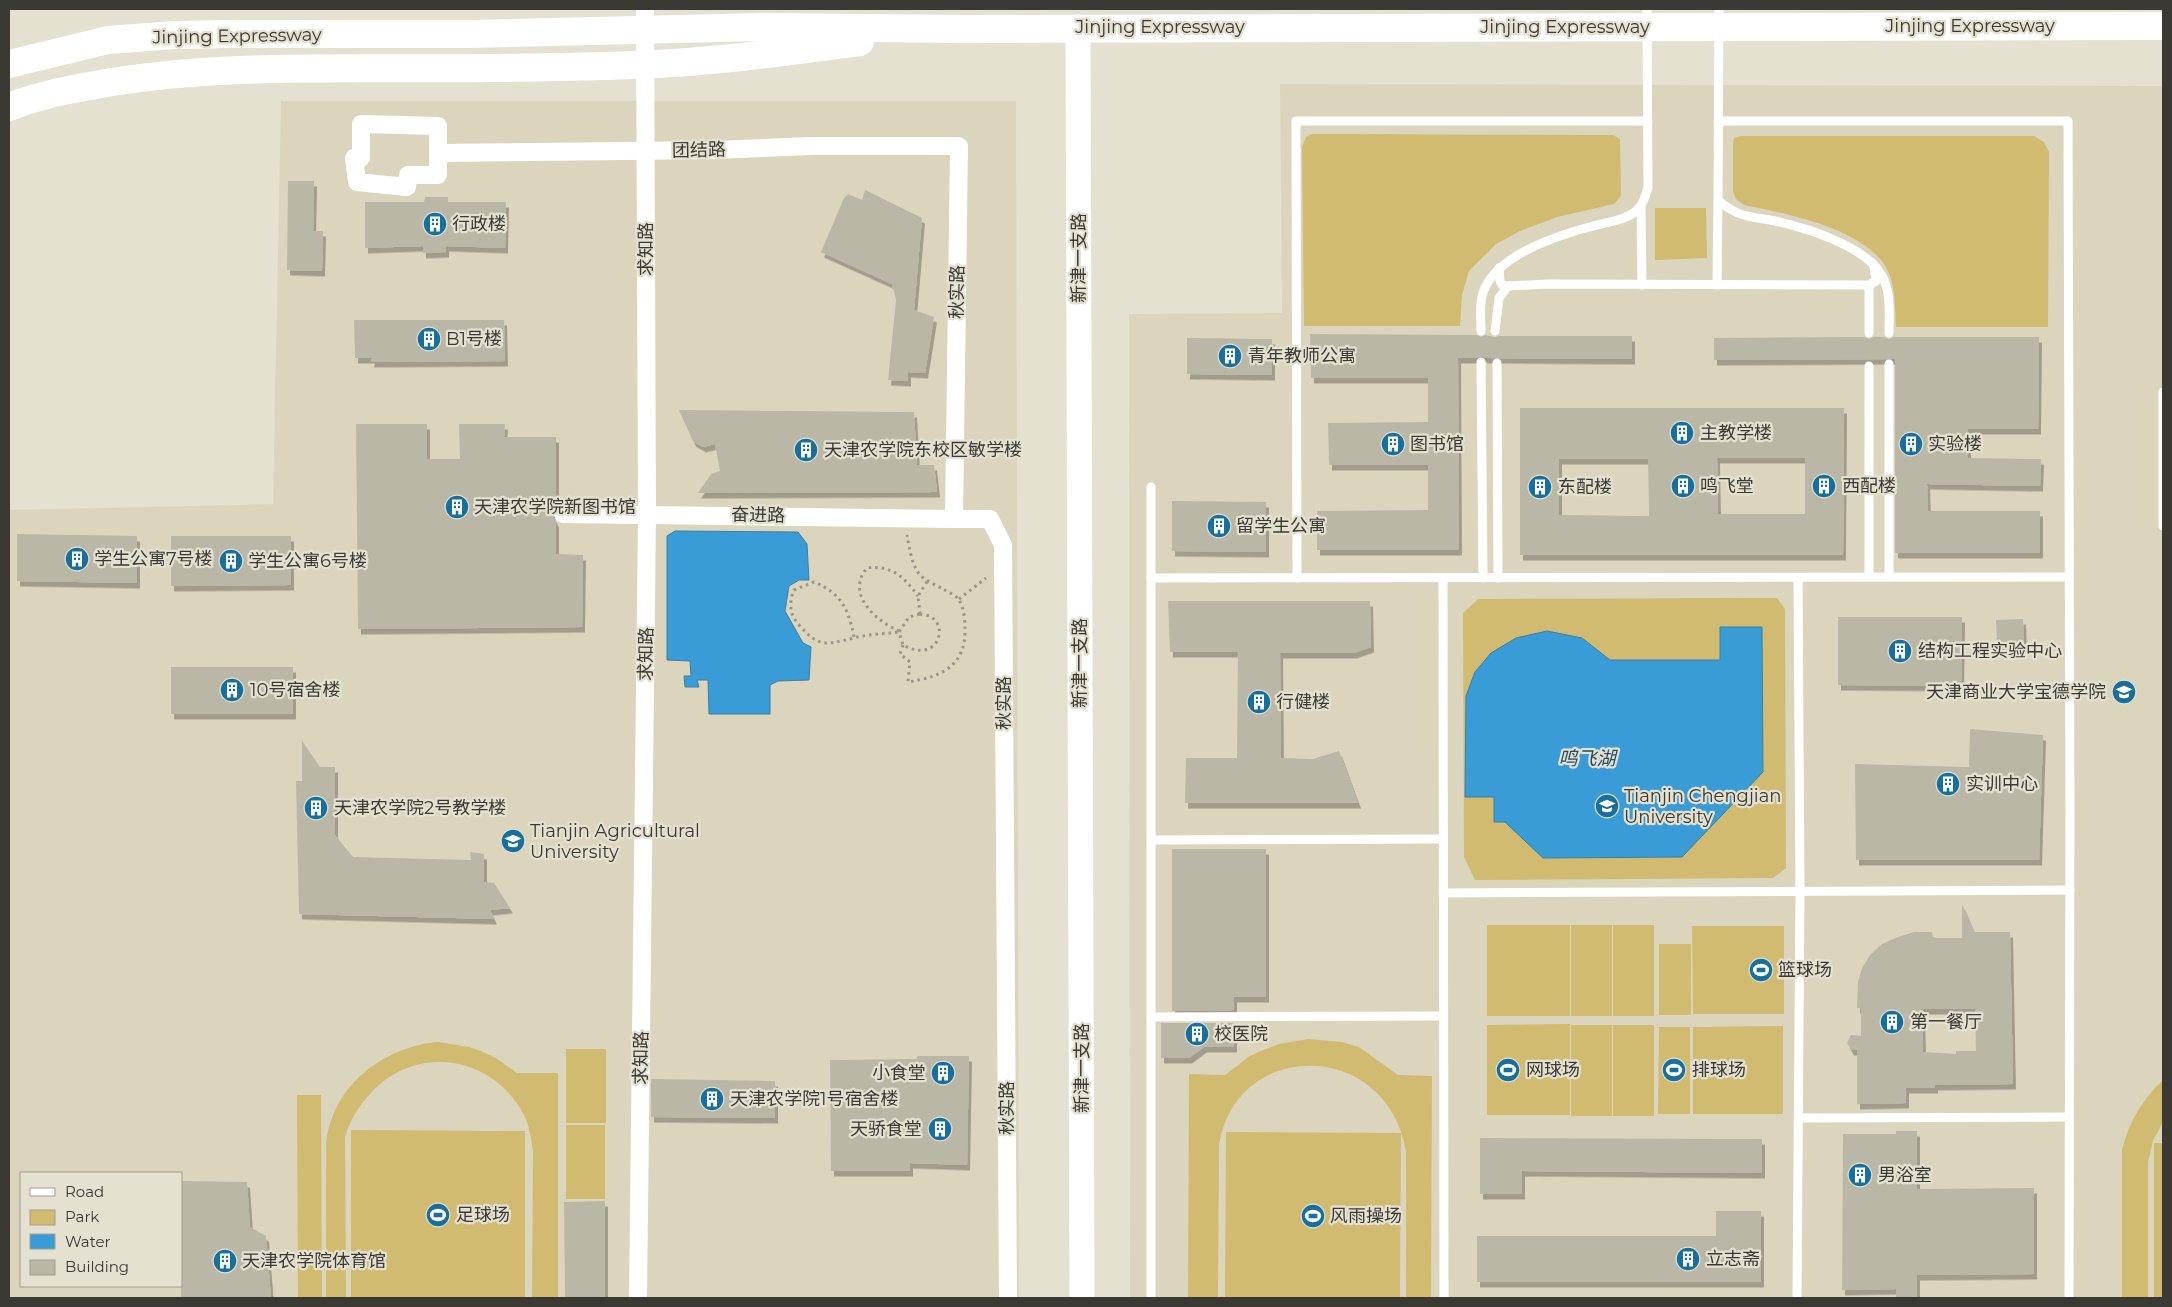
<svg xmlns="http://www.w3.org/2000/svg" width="2172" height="1307" font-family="Montserrat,'Noto Sans SC',sans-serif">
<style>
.built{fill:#dcd5be;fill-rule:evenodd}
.green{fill:#d0bb70}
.water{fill:#399cd7;stroke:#3a7ea6}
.building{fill:#bbb7a7;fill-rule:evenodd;filter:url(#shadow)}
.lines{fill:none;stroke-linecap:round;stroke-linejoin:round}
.path{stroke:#98958a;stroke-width:3;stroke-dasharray:2.5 4;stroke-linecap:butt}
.lane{stroke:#fff;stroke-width:9}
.street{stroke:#fff;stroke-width:18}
.secondary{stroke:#fff;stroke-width:25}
.highway{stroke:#fff;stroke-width:28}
.labels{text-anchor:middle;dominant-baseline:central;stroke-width:4.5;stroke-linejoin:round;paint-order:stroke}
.street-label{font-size:18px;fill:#3b3933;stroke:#e5e1d1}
.poi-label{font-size:18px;fill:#3b3933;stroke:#e5e1d1;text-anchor:start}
.water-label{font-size:19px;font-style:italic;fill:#254c66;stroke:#e5e1d1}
</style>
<defs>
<filter id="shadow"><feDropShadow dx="3" dy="5.5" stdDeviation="0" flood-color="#0004"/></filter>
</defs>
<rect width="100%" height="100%" fill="#e5e1d1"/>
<!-- built -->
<g class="built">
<polygon points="1280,84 2163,86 2163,1298 1130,1298 1129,314 1282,313"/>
<path d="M 281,101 L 1016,101 L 1019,1298 L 9,1298 L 9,510 L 273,504 ZM 21,1173 L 181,1173 L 181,1286 L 21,1286 Z"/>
</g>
<!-- green -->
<g class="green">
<polygon points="1312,134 1613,135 1620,139 1621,195 1618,200 1614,204 1557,217 1520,231 1496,244 1469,271 1462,295 1460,326 1304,326 1302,147 1306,137"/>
<path d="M 1741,136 L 2034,136 L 2044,142 L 2049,152 L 2048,327 L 1896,327 C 1895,306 1896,277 1881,260 C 1852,226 1787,214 1744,205 L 1736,199 L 1733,192 L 1733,144 L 1734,138 Z"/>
<polygon points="1655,208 1706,208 1707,258 1655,260"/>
<polygon points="1777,598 1785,609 1786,868 1773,878 1475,880 1464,857 1463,613 1478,599"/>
<rect x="1487" y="925" width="83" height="91"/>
<rect x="1571" y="925" width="41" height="91"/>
<rect x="1613" y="925" width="41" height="91"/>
<polygon points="1692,926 1784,926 1784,1014 1693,1014"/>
<rect x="1659" y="944" width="32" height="71"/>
<polygon points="1570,1024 1570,1115 1487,1115 1487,1025"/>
<rect x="1571" y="1025" width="41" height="91"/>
<rect x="1613" y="1025" width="41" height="91"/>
<polygon points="1783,1026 1783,1114 1693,1114 1693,1027"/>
<polygon points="1659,1027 1690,1027 1690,1114 1658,1114"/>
<path d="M 1308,1039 L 1342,1042 L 1359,1047 L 1398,1075 L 1432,1076 L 1431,1298 L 1406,1298 L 1406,1152 C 1388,1038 1234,1038 1219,1146 L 1218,1298 L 1188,1298 L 1189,1074 L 1225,1075 L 1250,1056 L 1263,1050 L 1279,1044 Z"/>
<path d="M 438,1042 L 469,1047 L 481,1051 L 496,1058 L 517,1073 L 558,1073 L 558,1298 L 532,1298 L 533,1152 C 531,1139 530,1127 524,1115 C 493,1055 415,1043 370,1094 C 358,1107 350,1120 345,1137 L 346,1298 L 326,1298 L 326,1145 C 331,1087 382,1047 438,1042 Z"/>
<rect x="566" y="1049" width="40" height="74"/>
<path d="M 2163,1080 L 2163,1122 L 2153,1141 L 2148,1162 L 2148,1298 L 2122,1298 L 2122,1150 C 2129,1122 2142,1100 2163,1080 Z"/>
<polygon points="297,1095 321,1095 322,1298 298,1298"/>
<rect x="566" y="1125" width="39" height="74"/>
<polygon points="351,1130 525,1131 525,1298 351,1298"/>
<polygon points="1226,1132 1401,1133 1400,1298 1225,1298"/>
<rect x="2154" y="1143" width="9" height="155"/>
</g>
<!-- water -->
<g class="water">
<polygon points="675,531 798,532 807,544 809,580 799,580 789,586 785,611 803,643 811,647 809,680 778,681 770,685 770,714 709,714 708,680 697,680 699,687 685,687 684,676 691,676 690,661 667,660 667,536"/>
<polygon points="1720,627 1762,627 1763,772 1682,857 1543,858 1505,822 1494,822 1494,797 1465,797 1466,696 1475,672 1491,653 1516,638 1547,631 1582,638 1610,660 1720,660"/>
</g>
<!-- building -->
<g class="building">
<polygon points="288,181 314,181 313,231 323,231 322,271 287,270"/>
<polygon points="865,190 922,218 914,310 934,317 925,373 908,372 908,381 888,380 896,300 892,284 821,252 844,198 848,194 862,200"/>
<polygon points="425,197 448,197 448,202 506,202 505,248 446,246 446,252 423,253 423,246 365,248 365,202 424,202"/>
<polygon points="354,320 504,320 505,361 371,362 372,358 355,358"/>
<polygon points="1310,334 1477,335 1481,337 1485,335 1495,337 1499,336 1632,336 1632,359 1486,358 1481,356 1476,358 1458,358 1459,550 1317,550 1317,511 1428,510 1428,465 1329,465 1328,423 1428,422 1428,378 1311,378"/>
<polygon points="1864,337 1869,339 1874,337 1884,337 1889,339 1894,337 2039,337 2038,429 1968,429 1968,458 2041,459 2040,486 1927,484 1928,511 2040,511 2040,553 1895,553 1895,359 1714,360 1714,338"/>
<polygon points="1187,338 1272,339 1272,375 1187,374"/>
<path d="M 1520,408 L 1844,408 L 1843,555 L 1520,555 ZM 1717,458 L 1805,458 L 1805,514 L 1718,514 ZM 1559,459 L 1648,459 L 1649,516 L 1559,515 Z"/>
<polygon points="679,410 914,412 917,465 934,465 937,492 698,493 711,474 720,471 715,444 703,447 693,441"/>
<polygon points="356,424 427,424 427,459 460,459 459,424 505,424 504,437 556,437 556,506 552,514 556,522 556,554 583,555 582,627 358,629"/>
<polygon points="1172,501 1266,502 1266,552 1172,551"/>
<polygon points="17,534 137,536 137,583 17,581"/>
<polygon points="171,536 291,536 291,585 171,586"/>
<polygon points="1168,601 1370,601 1371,647 1354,653 1280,653 1281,758 1313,759 1339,751 1358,803 1185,803 1186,758 1237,758 1238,652 1170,652"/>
<polygon points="1838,617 1962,617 1961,686 1838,685"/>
<polygon points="2023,619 2024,646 1997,646 1996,620"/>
<rect x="171" y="667" width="122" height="47"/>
<polygon points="1970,729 2043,735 2039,860 1856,860 1855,764 1969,767"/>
<polygon points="302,741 320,767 335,767 335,835 353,857 471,860 470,852 484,854 484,882 494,883 510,908 490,910 494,919 299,914 296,781 302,781"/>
<polygon points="1172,849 1266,849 1266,997 1234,997 1234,1010 1172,1011"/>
<path d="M 1962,904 L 1974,932 L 2010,932 L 2013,1084 L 1935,1085 L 1935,1088 L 1906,1088 L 1906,1103 L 1857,1104 L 1857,1050 L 1851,1050 L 1847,1043 L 1851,1035 L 1861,1036 L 1861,1008 L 1857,1008 L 1858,982 L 1862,968 L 1870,955 L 1882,944 L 1898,937 L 1914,932 L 1932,932 L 1933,938 L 1962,938 ZM 1922,1009 L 1975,1009 L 1976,1051 L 1956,1051 L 1956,1054 L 1923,1052 Z"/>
<polygon points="1161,1023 1234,1023 1234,1047 1204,1047 1189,1058 1161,1058"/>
<polygon points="917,1056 969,1056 967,1165 910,1163 910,1171 831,1171 830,1060 917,1059"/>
<polygon points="651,1079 775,1081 775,1118 651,1117"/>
<polygon points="1896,1131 1917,1131 1917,1189 2034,1188 2034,1274 1917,1275 1917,1298 1896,1298 1896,1289 1842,1290 1843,1134 1896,1134"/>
<polygon points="1480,1138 1762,1139 1762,1173 1522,1171 1522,1194 1480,1194"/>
<polygon points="181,1181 247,1182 250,1227 266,1236 271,1298 181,1298"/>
<polygon points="605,1201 605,1298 565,1298 564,1202"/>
<polygon points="1716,1211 1761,1211 1761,1282 1477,1282 1477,1236 1716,1236"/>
</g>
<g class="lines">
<!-- path -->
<g class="path">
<polyline points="959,599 986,578"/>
<path d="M 920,614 C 923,615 928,615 931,617 C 949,627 937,664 903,645 L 899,632 L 909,617 Z"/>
<polyline points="920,614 918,596 928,580"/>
<path d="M 899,631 C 876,621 845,594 867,568 C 892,565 904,577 918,596"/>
<path d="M 854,637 C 849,610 841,593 814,582 L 794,590 C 789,603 789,614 799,625 C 820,649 827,644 854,638 C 868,634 884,634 899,632"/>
<path d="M 903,645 L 900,654 L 910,662 L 908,682 C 940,677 966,667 965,629 C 965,620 964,608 959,600 C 956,595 948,592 943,589 C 936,585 926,581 920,575 C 912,566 909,547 907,535"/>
</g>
<!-- lane -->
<g class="lane">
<path d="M 1719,9 L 1718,200 C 1738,218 1750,216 1775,221 C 1806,228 1871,247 1884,280 C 1891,296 1889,316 1889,333"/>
<polyline points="1718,121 2068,121 2070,810 2069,1298"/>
<polyline points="1641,206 1642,285"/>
<polyline points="1499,268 1500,281 1502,285 1508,286 1548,284 1869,285 1876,281 1874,267"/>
<polyline points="1717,285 1718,200"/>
<polyline points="1869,285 1869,333"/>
<path d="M 1481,331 C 1481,318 1479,304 1483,293 C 1495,255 1559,235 1593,226 C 1608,222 1629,220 1639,208 C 1644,202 1646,195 1648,187 L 1647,9"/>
<polyline points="1495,331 1499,298 1508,286"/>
<polyline points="1481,362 1483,578"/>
<polyline points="1497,363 1498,578"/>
<polyline points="1889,364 1889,577"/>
<polyline points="1869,366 1869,577"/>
<polyline points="1151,487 1151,1298"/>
<polyline points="2163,526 2163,392"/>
<polyline points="1151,578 2069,577"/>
<polyline points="1297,578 1296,121 1648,121"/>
<polyline points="1443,578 1444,1298"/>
<polyline points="1151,840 1443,839"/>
<polyline points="1443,893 2070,890"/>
<polyline points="1151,1017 1443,1016"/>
<polyline points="1799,1118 2069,1117"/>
<polyline points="1797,1298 1800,892 1798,578"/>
</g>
<!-- street -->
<g class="street">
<polyline points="438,153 438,175 408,175 407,187 357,182 354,158 361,158 361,124 438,126 438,153 714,150 811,146 959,146 954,519 990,519 1003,545 1008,1298"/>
<polyline points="563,514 954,519"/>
<polyline points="638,1298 647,513 645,9"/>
</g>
<!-- secondary -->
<polyline class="secondary" points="1078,27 1082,1298"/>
<!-- highway -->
<g class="highway">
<polyline points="9,64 108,40 175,35 231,34 469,34 763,27 966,29 2163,26"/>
<path d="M 9,107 C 38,95 69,90 100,84 C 228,62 359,70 487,68 C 562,67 637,67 711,60 C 761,56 811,48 860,42"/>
</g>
</g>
<!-- icons -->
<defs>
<g id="building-disc" transform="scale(1.25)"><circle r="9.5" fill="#176f9e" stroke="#e5e1d1"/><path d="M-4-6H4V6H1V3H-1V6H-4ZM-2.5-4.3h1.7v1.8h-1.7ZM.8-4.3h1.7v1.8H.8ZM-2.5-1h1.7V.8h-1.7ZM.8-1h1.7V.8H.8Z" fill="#fff"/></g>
<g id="university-disc" transform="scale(1.25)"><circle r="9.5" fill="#176f9e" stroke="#e5e1d1"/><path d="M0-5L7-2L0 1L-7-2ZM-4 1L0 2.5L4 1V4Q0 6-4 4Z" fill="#fff"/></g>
<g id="stadium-disc" transform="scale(1.25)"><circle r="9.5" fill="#176f9e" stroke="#e5e1d1"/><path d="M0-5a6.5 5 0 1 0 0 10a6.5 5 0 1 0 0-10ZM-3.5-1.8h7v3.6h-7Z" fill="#fff"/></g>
</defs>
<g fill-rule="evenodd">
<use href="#building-disc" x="435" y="224"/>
<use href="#building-disc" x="429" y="339"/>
<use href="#building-disc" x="1230" y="356"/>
<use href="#building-disc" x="1682" y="433"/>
<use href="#building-disc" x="1393" y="444"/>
<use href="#building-disc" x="1911" y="444"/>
<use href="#building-disc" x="806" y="450"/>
<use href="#building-disc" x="1683" y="486"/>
<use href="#building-disc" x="1824" y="486"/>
<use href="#building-disc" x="1540" y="487"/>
<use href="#building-disc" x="457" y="507"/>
<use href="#building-disc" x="1219" y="526"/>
<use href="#building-disc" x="77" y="559"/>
<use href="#building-disc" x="231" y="561"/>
<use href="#building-disc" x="1900" y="651"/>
<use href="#building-disc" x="232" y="690"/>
<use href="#university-disc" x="2124" y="692"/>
<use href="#building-disc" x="1259" y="702"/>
<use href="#building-disc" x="1948" y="784"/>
<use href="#university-disc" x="1607" y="806"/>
<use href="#building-disc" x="316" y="808"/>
<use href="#university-disc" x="513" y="841"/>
<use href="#stadium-disc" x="1761" y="970"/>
<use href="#building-disc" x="1892" y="1022"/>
<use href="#building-disc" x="1197" y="1034"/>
<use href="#stadium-disc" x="1508" y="1070"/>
<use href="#stadium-disc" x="1674" y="1070"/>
<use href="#building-disc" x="943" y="1073"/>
<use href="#building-disc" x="712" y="1099"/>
<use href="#building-disc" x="940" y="1129"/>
<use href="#building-disc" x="1860" y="1175"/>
<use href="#stadium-disc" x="438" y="1215"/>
<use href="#stadium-disc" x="1313" y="1216"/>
<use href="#building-disc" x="1688" y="1259"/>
<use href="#building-disc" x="225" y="1261"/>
</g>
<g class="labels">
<!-- street labels -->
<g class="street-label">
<text x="1970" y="26">Jinjing Expressway</text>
<text x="1160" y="27">Jinjing Expressway</text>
<text x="1565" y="27">Jinjing Expressway</text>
<text transform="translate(237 36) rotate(-1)">Jinjing Expressway</text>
<text transform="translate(699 150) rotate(-1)">团结路</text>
<text transform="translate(646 249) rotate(-90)">求知路</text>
<text transform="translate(1079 258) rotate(-90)">新津一支路</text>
<text transform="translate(957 292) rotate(-89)">秋实路</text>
<text transform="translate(758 515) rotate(1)">奋进路</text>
<text transform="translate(646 654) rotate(-89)">求知路</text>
<text transform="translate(1080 663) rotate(-90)">新津一支路</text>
<text transform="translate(1004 703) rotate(-90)">秋实路</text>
<text transform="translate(641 1058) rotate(-89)">求知路</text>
<text transform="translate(1082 1068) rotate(-90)">新津一支路</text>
<text transform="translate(1007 1108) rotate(-90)">秋实路</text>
</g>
<!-- poi labels -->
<g class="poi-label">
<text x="452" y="224">行政楼</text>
<text x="446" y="339">B1号楼</text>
<text x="1248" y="356">青年教师公寓</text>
<text x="1700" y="433">主教学楼</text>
<text x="1410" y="444">图书馆</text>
<text x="1928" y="444">实验楼</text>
<text x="824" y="450">天津农学院东校区敏学楼</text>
<text x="1700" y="486">鸣飞堂</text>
<text x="1842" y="486">西配楼</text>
<text x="1558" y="487">东配楼</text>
<text x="474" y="507">天津农学院新图书馆</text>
<text x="1236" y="526">留学生公寓</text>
<text x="94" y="559">学生公寓7号楼</text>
<text x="248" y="561">学生公寓6号楼</text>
<text x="1918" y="651">结构工程实验中心</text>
<text x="250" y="690">10号宿舍楼</text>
<text x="2106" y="692" text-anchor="end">天津商业大学宝德学院</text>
<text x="1276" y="702">行健楼</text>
<text x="1966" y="784">实训中心</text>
<text x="1624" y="796">Tianjin Chengjian<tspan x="1624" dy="21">University</tspan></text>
<text x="334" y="808">天津农学院2号教学楼</text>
<text x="530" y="831">Tianjin Agricultural<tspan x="530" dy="21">University</tspan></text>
<text x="1778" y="970">篮球场</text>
<text x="1910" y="1022">第一餐厅</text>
<text x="1214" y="1034">校医院</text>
<text x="1526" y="1070">网球场</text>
<text x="1692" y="1070">排球场</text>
<text x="926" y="1073" text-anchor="end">小食堂</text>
<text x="730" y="1099">天津农学院1号宿舍楼</text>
<text x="922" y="1129" text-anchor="end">天骄食堂</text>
<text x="1878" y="1175">男浴室</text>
<text x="456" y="1215">足球场</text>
<text x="1330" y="1216">风雨操场</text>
<text x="1706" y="1259">立志斋</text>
<text x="242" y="1261">天津农学院体育馆</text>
</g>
<!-- water labels -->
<g class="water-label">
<text x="1587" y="758">鸣飞湖</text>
</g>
</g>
<!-- border -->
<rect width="2172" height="1307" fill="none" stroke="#3b3933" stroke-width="20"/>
<!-- legend -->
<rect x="20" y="1172" width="162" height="115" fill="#e5e1d1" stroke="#a19e92"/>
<rect x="30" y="1188" width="25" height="8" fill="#ffffff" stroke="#a19e92"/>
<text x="65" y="1197" font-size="15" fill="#3b3933">Road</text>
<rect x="30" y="1210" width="25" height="15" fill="#d0bb70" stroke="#a19e92"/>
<text x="65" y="1222" font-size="15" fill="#3b3933">Park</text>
<rect x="30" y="1234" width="25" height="15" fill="#399cd7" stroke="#a19e92"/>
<text x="65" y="1247" font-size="15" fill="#3b3933">Water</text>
<rect x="30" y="1260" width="25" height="15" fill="#bbb7a7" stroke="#a19e92"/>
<text x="65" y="1272" font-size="15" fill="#3b3933">Building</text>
</svg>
